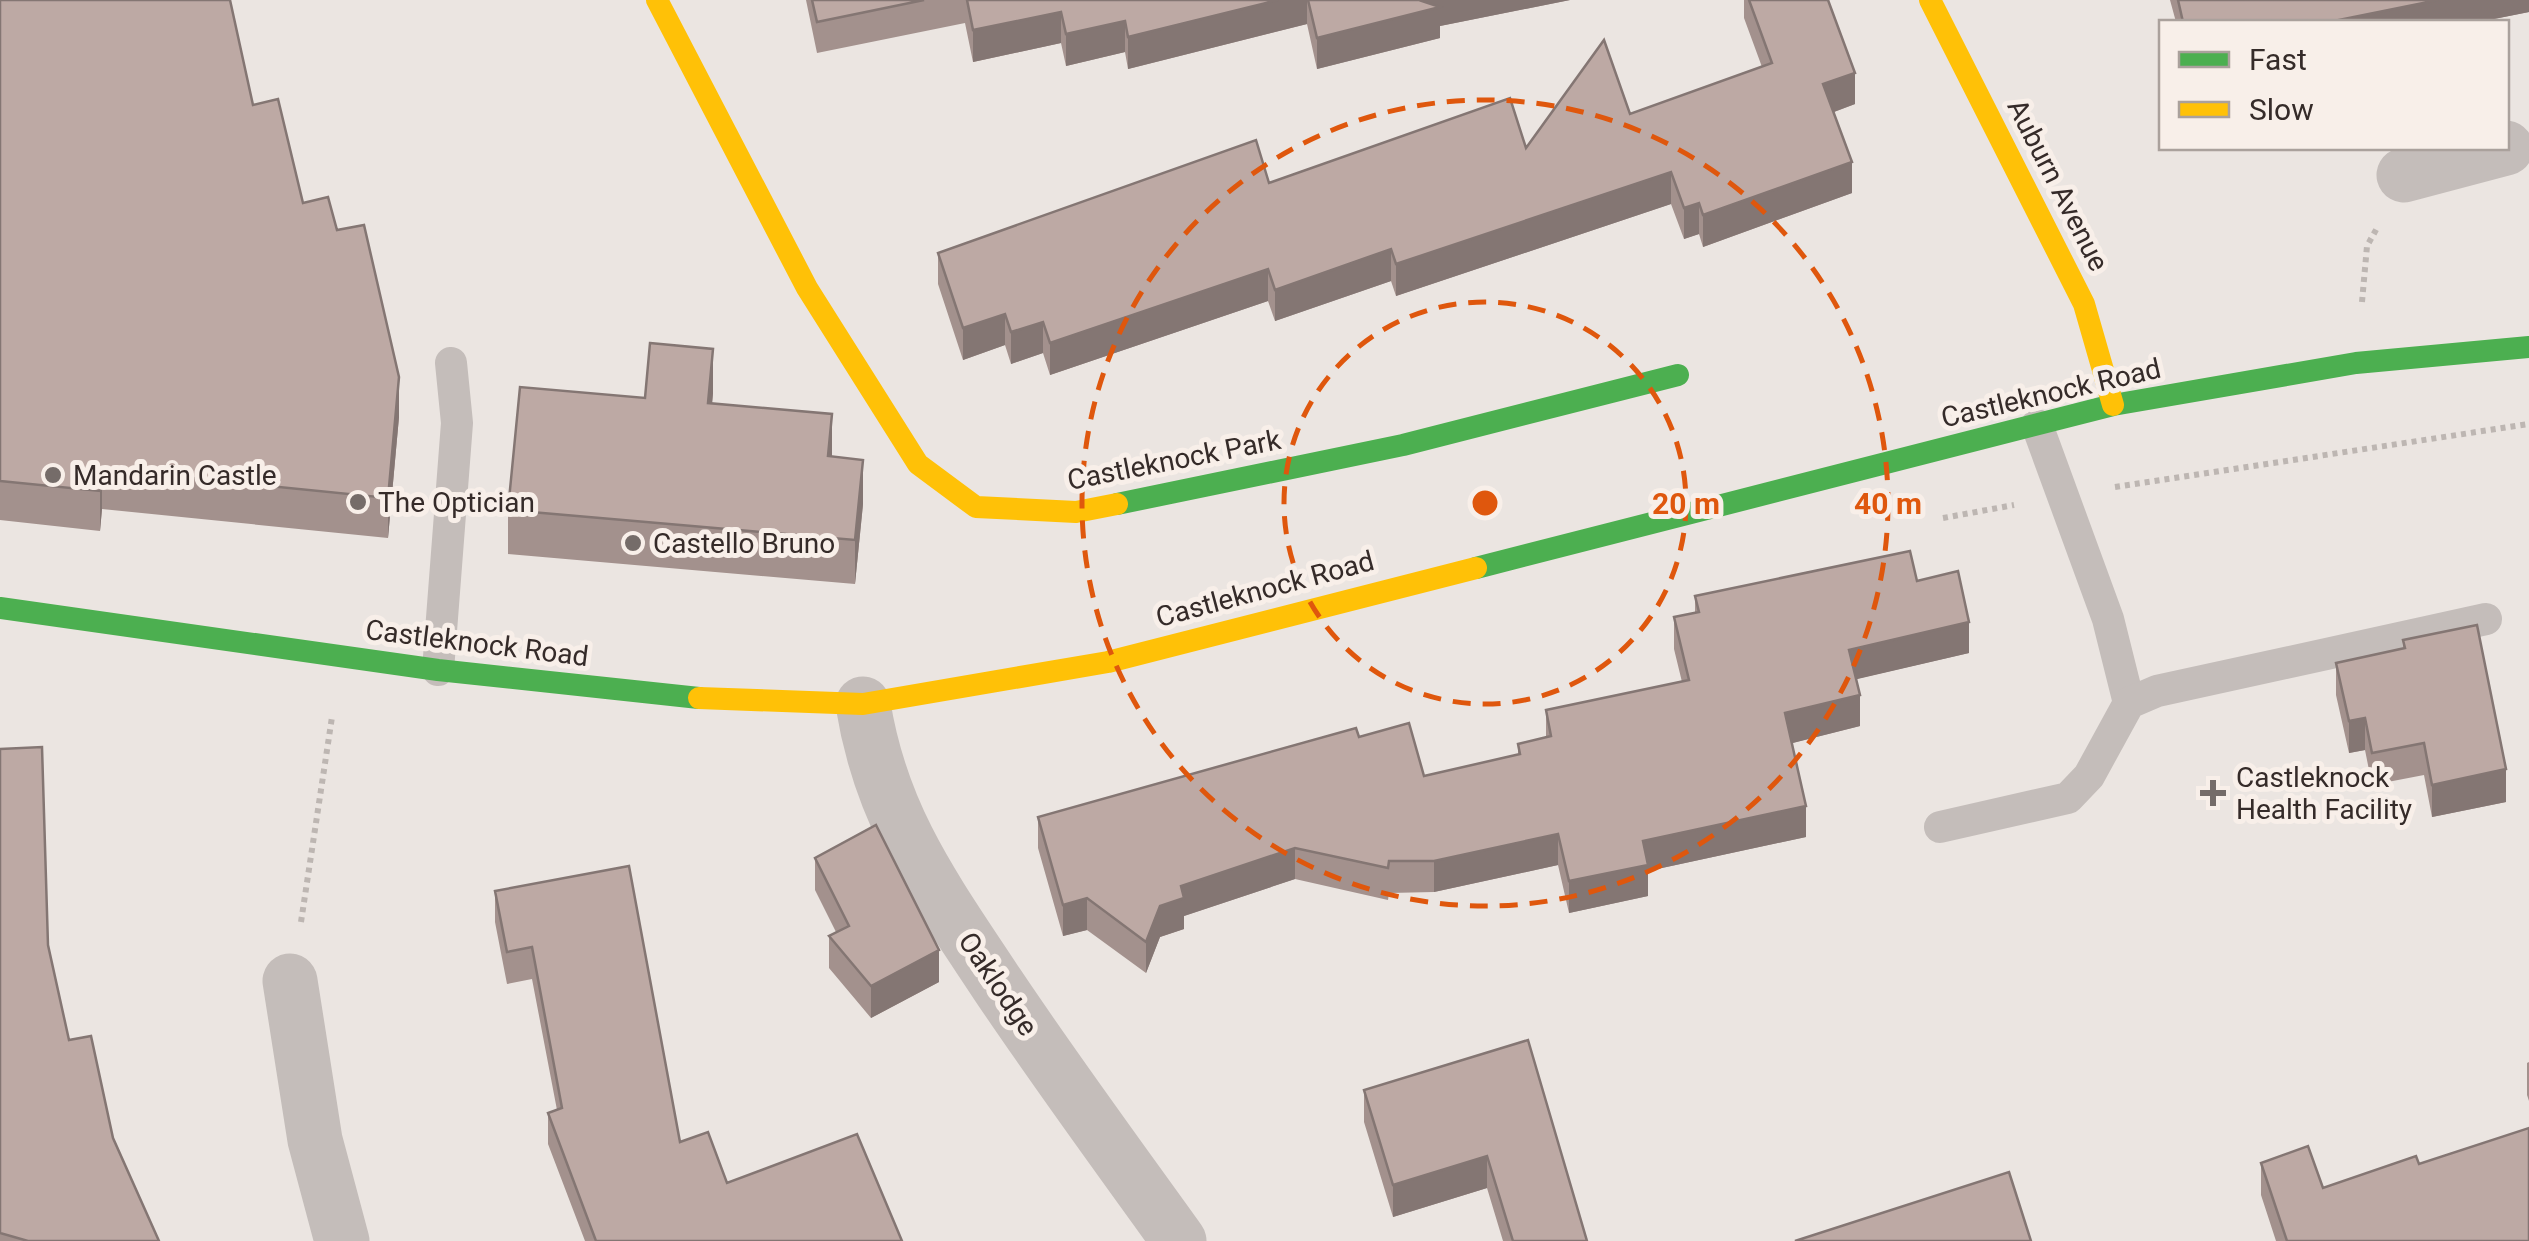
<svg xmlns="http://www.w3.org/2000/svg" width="2529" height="1241" font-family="Roboto,sans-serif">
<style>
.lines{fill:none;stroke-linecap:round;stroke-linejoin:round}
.path{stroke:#bdb6b2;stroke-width:6;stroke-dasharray:5 5;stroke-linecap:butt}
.lane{stroke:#c4bdba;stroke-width:32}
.street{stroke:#c4bdba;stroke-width:55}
.fast{stroke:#4caf50;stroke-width:22}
.slow{stroke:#ffc107;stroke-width:22}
.wall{fill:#a3918d}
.shaded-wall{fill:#847673}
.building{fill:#bda9a4;stroke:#847673;stroke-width:2.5}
.ring{fill:none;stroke:#df570d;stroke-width:5;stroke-dasharray:18 12}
.poi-dot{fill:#756c69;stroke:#f8efe9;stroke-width:4}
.labels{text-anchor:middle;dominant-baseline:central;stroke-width:10;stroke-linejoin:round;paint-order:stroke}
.street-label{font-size:28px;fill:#352b29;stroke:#f8efe9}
.poi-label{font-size:28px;fill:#352b29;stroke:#f8efe9;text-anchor:start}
.centre{fill:#df570d;stroke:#f8efe9;stroke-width:5}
.ring-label{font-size:30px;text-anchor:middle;font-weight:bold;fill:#df570d;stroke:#f8efe9;stroke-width:10;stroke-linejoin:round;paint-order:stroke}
</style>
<rect width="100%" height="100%" fill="#ebe5e1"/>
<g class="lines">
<!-- path -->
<g class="path">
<polyline points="2362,302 2367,246 2377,228"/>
<polyline points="2115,487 2529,424"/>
<polyline points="1943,518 2014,505"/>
<polyline points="301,922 332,717"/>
</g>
<!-- lane -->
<g class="lane">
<polyline points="2037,425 2108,619 2129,703"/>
<polyline points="438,670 457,423 451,363"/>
<polyline points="1940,827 2068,798 2089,776 2129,703 2157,691 2486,619"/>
</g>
<!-- street -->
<g class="street">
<polyline points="2404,175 2506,148"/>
<path d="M 863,704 C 881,818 935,890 997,984 C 1056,1072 1118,1156 1179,1241"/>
<polyline points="290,981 315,1140 342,1241"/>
</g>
<!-- fast -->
<g class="fast">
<polyline points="1117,504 1403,445 1678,375"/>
<polyline points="1476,568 2113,405 2356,363 2529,347"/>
<polyline points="0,608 438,670 699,698"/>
</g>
<!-- slow -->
<g class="slow">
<polyline points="657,0 807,288 918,464 976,507 1076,512 1117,504"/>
<polyline points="1930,0 2084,304 2113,405"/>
<polyline points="699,698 863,704 1108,662 1476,568"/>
</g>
</g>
<!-- wall -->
<g class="wall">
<polygon points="0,0 253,105 303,203 337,230 399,417 388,538 102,509 100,531 0,520"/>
<polygon points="806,0 1570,0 1440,26 1440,38 1317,69 1307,24 1128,69 1125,52 1066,66 1061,43 973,62 965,23 817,53"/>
<polygon points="1744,0 1828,0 1855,104 1834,112 1852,193 1703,247 1699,234 1684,239 1671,204 1396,296 1391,281 1275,321 1268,301 1050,375 1043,353 1011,364 1005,345 963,360 938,284 938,253 1269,183 1526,148 1630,114 1762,67 1744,18"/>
<polygon points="2170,0 2529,0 2529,12 2479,22 2176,22"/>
<polygon points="713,393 712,404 832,457 863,504 855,584 508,554 508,510 645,398"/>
<polygon points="1917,581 1969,653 1856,679 1860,726 1792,743 1806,837 1648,871 1648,896 1569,913 1558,865 1434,892 1389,893 1388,900 1295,879 1184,916 1184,929 1160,937 1146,973 1087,930 1063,936 1038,848 1038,817 1359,737 1424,776 1518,754 1518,744 1546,737 1546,710 1682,682 1674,649 1674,617 1695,613 1695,596"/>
<polygon points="2403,640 2506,802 2432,817 2424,775 2372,785 2365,750 2349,753 2336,695 2336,663 2403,649"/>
<polygon points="0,749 48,945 69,1040 159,1241 0,1241"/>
<polygon points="815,858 939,982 871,1018 829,968 829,936 836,932 815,890"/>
<polygon points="495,891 680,1142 727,1183 902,1241 585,1241 548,1144 548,1113 557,1110 532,979 507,984 495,922"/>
<polygon points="1528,1040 1587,1241 1503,1241 1487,1188 1393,1217 1364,1122 1364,1090"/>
<polygon points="2529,1062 2529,1101 2527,1095 2527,1063"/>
<polygon points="2261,1163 2323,1188 2419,1164 2529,1241 2276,1241 2261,1195"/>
</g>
<!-- shaded-wall -->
<g class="shaded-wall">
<polygon points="1278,0 1307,0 1307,24 1128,69 1128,37"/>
<polygon points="1418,0 1570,0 1440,26 1440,38 1317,69 1317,38"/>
<polygon points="2438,0 2529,0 2529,12 2479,22 2329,22"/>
<polygon points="1061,12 1061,43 973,62 973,30"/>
<polygon points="1125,21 1125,52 1066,66 1066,34"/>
<polygon points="1855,73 1855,104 1823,116 1823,84"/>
<polygon points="1852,162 1852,193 1703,247 1703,215"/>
<polygon points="1671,172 1671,204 1396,296 1396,264"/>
<polygon points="1699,203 1699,234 1684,239 1684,208"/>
<polygon points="1391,249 1391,281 1275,321 1275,290"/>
<polygon points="1268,269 1268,301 1050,375 1050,343"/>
<polygon points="1005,314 1005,345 963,360 963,328"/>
<polygon points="1043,322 1043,353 1011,364 1011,332"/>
<polygon points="713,349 713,393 708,447 708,403"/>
<polygon points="399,377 399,417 388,538 388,498"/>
<polygon points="832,414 832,458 828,456"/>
<polygon points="863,460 863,504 855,584 855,540"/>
<polygon points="102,469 102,509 100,531 100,491"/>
<polygon points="1969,622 1969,653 1849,681 1849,650"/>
<polygon points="1860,695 1860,726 1785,745 1785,713"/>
<polygon points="2365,718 2365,750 2349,753 2349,721"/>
<polygon points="2506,769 2506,802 2432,817 2432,785"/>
<polygon points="1806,806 1806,837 1648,871 1648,896 1569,913 1569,881 1643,841"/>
<polygon points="1558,834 1558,865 1434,892 1434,861"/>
<polygon points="1295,848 1295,879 1184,916 1184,929 1160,937 1146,973 1146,942 1160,906 1181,886"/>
<polygon points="1087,898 1087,930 1063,936 1063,905"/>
<polygon points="939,950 939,982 871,1018 871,986"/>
<polygon points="1487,1156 1487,1188 1393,1217 1393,1185"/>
</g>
<!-- building -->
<g class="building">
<polygon points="0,0 230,0 253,105 278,99 303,203 328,197 337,230 364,225 399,377 388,498 102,469 100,491 0,481"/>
<polygon points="812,0 924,0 817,22"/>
<polygon points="967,0 1278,0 1128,37 1125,21 1066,34 1061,12 973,30"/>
<polygon points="1308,0 1419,0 1440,7 1317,38"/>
<polygon points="1749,0 1828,0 1855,73 1823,84 1852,162 1703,215 1699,203 1684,208 1671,172 1396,264 1391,249 1275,290 1268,269 1050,343 1043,322 1011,332 1005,314 963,328 938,253 1256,140 1269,183 1510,98 1526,148 1604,40 1630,114 1772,63"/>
<polygon points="2178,0 2438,0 2329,22 2183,22"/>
<polygon points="650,343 713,349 708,403 832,414 828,456 863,460 855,540 508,510 520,387 645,398"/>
<polygon points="1910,551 1917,581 1958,571 1969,622 1849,650 1860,695 1785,713 1806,806 1643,841 1648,865 1569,881 1558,834 1434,861 1389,861 1388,868 1295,848 1181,886 1184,898 1160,906 1146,942 1087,898 1063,905 1038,817 1356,728 1359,737 1409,723 1424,776 1520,754 1518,744 1551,736 1546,710 1689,680 1674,617 1699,612 1695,596"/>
<polygon points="2477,625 2506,769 2432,785 2424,743 2372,753 2365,718 2349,721 2336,663 2405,648 2403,640"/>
<polygon points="42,747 48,945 69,1040 91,1036 113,1138 159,1241 28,1241 0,1233 0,749"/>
<polygon points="876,825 939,950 871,986 829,936 849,926 815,858"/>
<polygon points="629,866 680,1142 708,1132 727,1183 857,1134 902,1241 596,1241 548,1113 562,1108 532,947 507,952 495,891"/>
<polygon points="1528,1040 1587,1241 1513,1241 1487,1156 1393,1185 1364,1090"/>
<polygon points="2529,1128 2529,1241 2287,1241 2261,1163 2308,1146 2323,1188 2416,1156 2419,1164"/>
<polygon points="2009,1172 2031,1241 1795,1241"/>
</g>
<!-- distance rings -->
<g class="ring">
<circle cx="1485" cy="503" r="201"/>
<circle cx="1485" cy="503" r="403"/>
</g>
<!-- markers -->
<g class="poi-dot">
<circle cx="53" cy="475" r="10"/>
<circle cx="358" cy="502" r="10"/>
<circle cx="633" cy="543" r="10"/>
<path d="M2208 778h10v10h10v10h-10v10h-10v-10h-10v-10h10z"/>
</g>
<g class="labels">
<!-- street labels -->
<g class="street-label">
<text transform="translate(2058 185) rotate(63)">Auburn Avenue</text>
<text transform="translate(2051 393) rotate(-13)">Castleknock Road</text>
<text transform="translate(1174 460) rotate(-11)">Castleknock Park</text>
<text transform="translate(1265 589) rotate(-15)">Castleknock Road</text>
<text transform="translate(477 643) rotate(7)">Castleknock Road</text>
<text transform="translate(998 984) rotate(56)">Oaklodge</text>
</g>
<!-- poi labels -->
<g class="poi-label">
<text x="73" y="475">Mandarin Castle</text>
<text x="378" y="502">The Optician</text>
<text x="653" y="543">Castello Bruno</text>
<text x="2236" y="777">Castleknock<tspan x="2236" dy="32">Health Facility</tspan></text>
</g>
</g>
<circle cx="1485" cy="503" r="15" class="centre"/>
<g class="ring-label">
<text x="1686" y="514">20 m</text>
<text x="1888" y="514">40 m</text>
</g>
<!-- legend -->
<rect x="2159" y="20" width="350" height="130" fill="#f8efe9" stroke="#aaa19c" stroke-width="2.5"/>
<rect x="2179" y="52" width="50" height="15" fill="#4caf50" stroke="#aaa19c" stroke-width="2.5"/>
<text x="2249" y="70" font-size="30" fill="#352b29">Fast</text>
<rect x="2179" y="102" width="50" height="15" fill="#ffc107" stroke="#aaa19c" stroke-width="2.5"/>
<text x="2249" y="120" font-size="30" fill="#352b29">Slow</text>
</svg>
